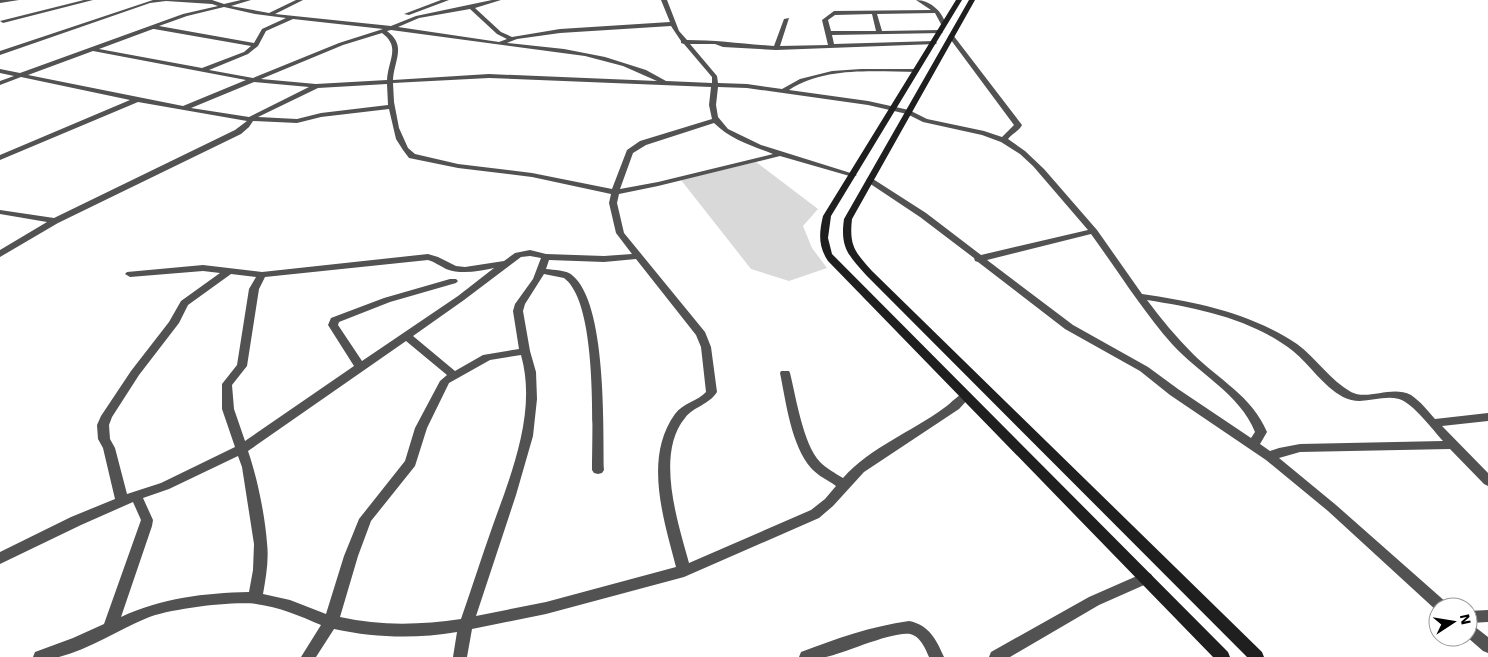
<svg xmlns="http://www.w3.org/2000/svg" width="1488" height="657" font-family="'Work Sans',sans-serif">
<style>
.green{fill:#d9d9d9}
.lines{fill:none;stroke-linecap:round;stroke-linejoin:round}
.street{fill:#525252;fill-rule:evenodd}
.secondary{fill:#1f1f1f;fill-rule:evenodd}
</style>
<rect width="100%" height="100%" fill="#fff"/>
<!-- green -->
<polygon class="green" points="756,162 818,209 803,226 812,248 827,268 789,281 751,269 681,180"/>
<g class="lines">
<!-- street -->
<g class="street">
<polygon points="0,0 19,0 0,3"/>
<polygon points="84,0 93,0 3,23 0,21"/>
<path d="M 153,0 L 212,0 L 224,4 L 241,0 L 251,0 L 231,6 L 269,13 L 296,0 L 303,0 L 275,14 L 391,26 L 416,16 L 492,0 L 501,0 L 475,8 L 501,32 L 512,37 L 560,29 L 670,22 L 661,0 L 667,0 L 679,31 L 687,40 C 716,40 744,44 774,46 L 784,19 L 789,18 L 780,46 L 828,45 L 822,20 L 834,11 L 931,10 L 916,0 C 931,0 944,13 946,26 L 942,26 L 935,13 L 877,14 L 882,31 L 940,30 L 943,32 L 942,33 L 832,35 L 834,44 L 934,41 L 937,43 L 936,44 L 776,50 L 723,47 L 715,44 L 690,44 L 717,76 L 718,83 L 747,84 L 782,89 L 800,79 L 832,71 L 861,69 L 919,69 L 919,71 L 917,72 C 875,72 826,66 789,90 L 868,101 L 909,110 L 927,119 L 984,131 L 1002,137 L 1014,125 L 948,36 L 953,35 L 1022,125 C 1019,131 1012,134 1008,139 L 1025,151 L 1044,169 L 1097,230 L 1142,294 C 1196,302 1251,313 1297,344 C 1316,358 1330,380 1351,392 C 1368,401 1391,385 1411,395 C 1420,401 1428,411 1435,419 L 1488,413 L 1488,421 L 1442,426 L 1488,473 L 1488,486 L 1484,484 L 1450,449 L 1300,452 L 1279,458 L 1336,505 L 1447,603 L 1449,607 L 1438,607 L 1437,611 L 1328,511 L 1266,460 L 1170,395 L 1140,371 L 1065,329 L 978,262 L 975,261 L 974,258 L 920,217 L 866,181 L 867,179 L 873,179 L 926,213 L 981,255 L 1088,230 L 1033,166 L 1020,154 L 1001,142 L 982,135 L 923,122 L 907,114 L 868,105 L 747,88 L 718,87 L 716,105 L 718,117 L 728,129 L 761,145 L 857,175 L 853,177 L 780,156 L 658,186 L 619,194 L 617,203 L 624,233 L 705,332 L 711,347 L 717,392 C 709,405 694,406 685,418 C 655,454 678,523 689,563 L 811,510 L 825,499 L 836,486 C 828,480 818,476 811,468 C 791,445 786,402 780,373 L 781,371 L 789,371 L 790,373 C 796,397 803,444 820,462 C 827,469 835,473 843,478 C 871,447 911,432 944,408 C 952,403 960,391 970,393 L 971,396 L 959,409 L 864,472 L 833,506 L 819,518 L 684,577 L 546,614 L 472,629 L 467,657 L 453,657 L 457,632 C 416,639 376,638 334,629 L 316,657 L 301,657 L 321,625 C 300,616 279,607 256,604 C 232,601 169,609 147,618 C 118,630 90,649 59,657 C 51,657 41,657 33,657 L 35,652 L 73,638 L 104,624 L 141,520 L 133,502 L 81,525 L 0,564 L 0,552 L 71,517 L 115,499 L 103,448 L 98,439 L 97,425 L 101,416 L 131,371 L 169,322 L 181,301 L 220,273 L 203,271 L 130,277 L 125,274 L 127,272 L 203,265 L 262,272 L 428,254 L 438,257 L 456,266 L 465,267 L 504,261 L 515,253 L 530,250 L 546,254 L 604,256 L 632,254 L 616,233 L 609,203 L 611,194 L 532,177 L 458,168 L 409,158 L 403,150 L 396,139 L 389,109 L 321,117 L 297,123 L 253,121 L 249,127 L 241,134 L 58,223 L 0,257 L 0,250 L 47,222 L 0,214 L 0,210 L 54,218 L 235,130 L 247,121 L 138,102 L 0,160 L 0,155 L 130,100 L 21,77 L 0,85 L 0,81 L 14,76 L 0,73 L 0,69 L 20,73 L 183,14 L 218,6 L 212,4 L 166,1 L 150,3 L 0,55 L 0,51 ZM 224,7 L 255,14 L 286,18 L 262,29 L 254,43 L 159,26 L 187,16 ZM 470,9 L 497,34 L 507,39 L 499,42 L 398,27 L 419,18 ZM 872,14 L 876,31 L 831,31 L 828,20 L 835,15 ZM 293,19 L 383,29 L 339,43 L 253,78 L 209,70 L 248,54 L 258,46 L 266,31 ZM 671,26 L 681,41 L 681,43 L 684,44 L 712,77 L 712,83 L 666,81 L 646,70 L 605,57 L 564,49 L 507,43 L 517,39 L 560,33 ZM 153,29 L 154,29 L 251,46 L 244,52 L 202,68 L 99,49 ZM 391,30 L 585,56 L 623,66 L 657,81 L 489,74 L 393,80 C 394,60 407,46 387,31 ZM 382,33 C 401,47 388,60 387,80 L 316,84 L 261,79 L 343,45 ZM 93,51 L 246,80 L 183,106 L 28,75 ZM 489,78 L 711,87 L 709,105 L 712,119 L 640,141 L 627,150 L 612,189 L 532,173 L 458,164 L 415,154 L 408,148 L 399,128 L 394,102 L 393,83 ZM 254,82 L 309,87 L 249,117 L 191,108 ZM 387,84 L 388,105 L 321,113 L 297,119 L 258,117 L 318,88 ZM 714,123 C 730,139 752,146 773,154 L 658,182 L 620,189 L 633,153 L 646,145 ZM 1091,234 C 1118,271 1142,310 1172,344 C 1199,374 1240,394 1255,432 L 1251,438 L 1178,389 L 1148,367 L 1073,325 L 987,260 ZM 530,256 L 541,258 L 533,279 L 515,304 L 513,311 L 519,349 L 483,355 L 455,371 L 413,336 L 464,300 L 521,257 ZM 636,259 L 696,335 L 701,347 L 706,392 C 698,401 683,403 675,414 C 643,458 664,520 676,567 L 546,602 L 476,616 L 516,495 L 533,436 L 537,399 L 536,372 L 530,351 L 523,311 L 525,304 L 544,274 L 564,278 C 598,303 592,430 592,470 L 594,473 L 598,474 L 602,473 L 604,470 C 603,427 607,303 572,275 C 566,270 554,270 546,269 L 549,260 L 604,262 ZM 428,260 C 435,262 440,266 446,269 C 462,275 479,271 494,268 L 458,296 L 362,361 L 338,325 L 339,322 L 390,302 L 456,283 L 458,281 L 456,279 L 450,279 L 384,298 L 331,318 L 328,325 L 354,366 L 245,441 L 234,409 L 232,385 L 247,366 L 259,289 L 265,277 ZM 231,274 L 256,277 L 249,289 L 237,365 L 222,384 L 222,409 L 235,447 L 161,483 L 127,494 L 115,448 L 110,439 L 109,425 L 112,417 L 139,375 L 179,323 L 188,305 ZM 1147,300 C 1198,308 1252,319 1293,351 C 1310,365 1323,386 1343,397 C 1362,407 1380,394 1399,399 C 1413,403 1433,430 1443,441 L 1300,444 L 1279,448 L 1270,451 L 1260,444 L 1267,432 C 1252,396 1219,380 1193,354 C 1176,337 1161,319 1147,300 ZM 406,341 L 447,375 L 440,381 L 415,428 L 405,461 L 359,519 L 344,556 L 326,614 L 290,600 L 263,594 C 266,577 269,560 267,543 C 265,515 257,477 248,451 ZM 521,355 C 537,411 512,472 493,525 C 482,556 472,587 461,619 C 420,625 380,626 340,617 L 358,556 L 371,521 L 415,466 L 427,428 L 449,383 L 490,360 ZM 238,456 L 242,467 L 254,544 L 253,570 L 249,592 C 204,593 162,598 121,617 L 152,526 L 153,520 L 143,498 L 169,489 Z"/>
<polygon points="441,0 449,0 409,15 404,14"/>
<polygon points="1146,572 1151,574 1153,578 1151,582 1099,605 1010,657 989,657 991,652 1089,597"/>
<polygon points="1488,610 1488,622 1470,623 1488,637 1488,653 1483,651 1467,637 1468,611"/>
<path d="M 909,621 C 929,625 936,639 944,657 L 929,657 C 926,650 921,638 913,635 C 899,628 843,654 826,657 C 818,657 807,657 799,657 L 801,652 C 835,639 872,626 909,621 Z"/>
</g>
<!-- secondary -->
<g class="secondary">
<path d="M 956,0 L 962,0 L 831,216 L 828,238 L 832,254 L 1228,652 L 1230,657 L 1213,657 L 828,261 C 818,246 819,233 823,216 Z"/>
<path d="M 969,0 L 975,0 L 852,219 C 849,246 855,252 872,271 L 1262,652 L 1264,657 L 1247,657 L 866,275 C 848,255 840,247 844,219 Z"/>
</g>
</g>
<!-- north arrow -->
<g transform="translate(1453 622) rotate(78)"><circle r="24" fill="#ffffff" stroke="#999999"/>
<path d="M0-4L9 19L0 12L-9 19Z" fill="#000000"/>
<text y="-8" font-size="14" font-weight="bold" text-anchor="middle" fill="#000000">N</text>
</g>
</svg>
